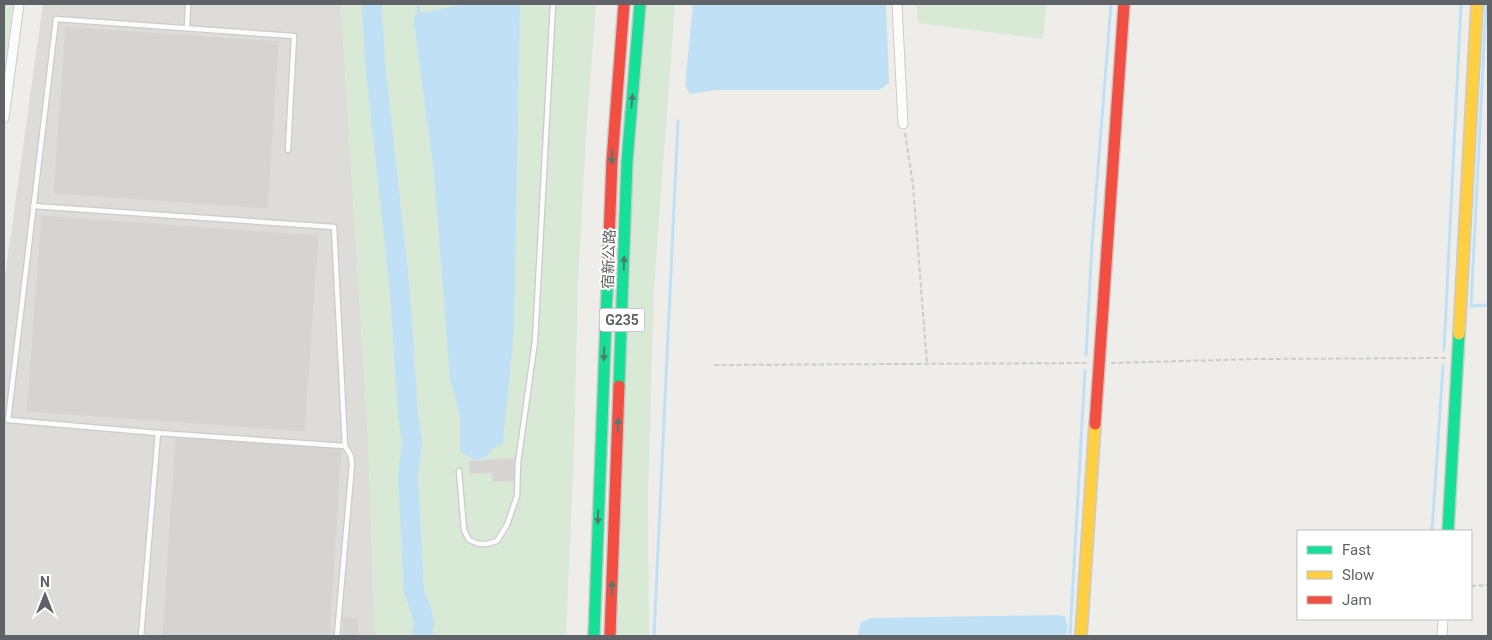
<svg xmlns="http://www.w3.org/2000/svg" width="1492" height="640" font-family="Roboto,'Noto Sans SC',sans-serif">
<style>
.industrial{fill:#dedcd9}
.green{fill:#d8e9d6}
.water{fill:#c0e0f6}
.lines{fill:none;stroke-linecap:round;stroke-linejoin:round}
.stream{stroke:#c0e0f6;stroke-width:3}
.river{stroke:#c0e0f6;stroke-width:20}
.building{fill:#d5d4d2;stroke:#dedcd8}
.lane-casing{stroke:#cbcbcb;stroke-width:7}
.street-casing{stroke:#cbcbcb;stroke-width:11}
.fast-casing{stroke:#cacaca;stroke-width:14}
.slow-casing{stroke:#cacaca;stroke-width:14}
.jam-casing{stroke:#cacaca;stroke-width:14}
.path{stroke:#cacecb;stroke-width:2;stroke-dasharray:5 2.5;stroke-linecap:butt}
.lane{stroke:#fcfcfc;stroke-width:4.5}
.street{stroke:#fcfcfc;stroke-width:9}
.fast{stroke:#16e098;stroke-width:11}
.slow{stroke:#ffcf43;stroke-width:11}
.jam{stroke:#f24e42;stroke-width:11}
.oneway{fill:#507b71}
.labels{text-anchor:middle;dominant-baseline:central;stroke-width:4;stroke-linejoin:round;paint-order:stroke}
.shield{fill:#fff;stroke:#8f9195;stroke-width:1}
.shield-label{font-size:14px;font-weight:bold;fill:#5f6267}
.street-label{font-size:15px;fill:#5f6267;stroke:#fff}
</style>
<rect width="100%" height="100%" fill="#eeede9"/>
<!-- industrial -->
<polygon class="industrial" points="43,4 341,4 368,436 375,636 4,636 4,283"/>
<!-- green -->
<g class="green">
<polygon points="4,4 13,4 4,72"/>
<polygon points="341,4 596,4 586,138 578,281 574,451 566,636 375,636 368,436"/>
<polygon points="646,4 675,4 654,287 648,496 649,636 617,636 634,161"/>
<polygon points="917,4 1046,4 1043,39 918,23"/>
</g>
<!-- water -->
<g class="water">
<polygon points="466,4 520,4 514,331 503,443 493,449 486,457 474,460 460,451 460,415 450,379 434,173 414,24 415,14"/>
<polygon points="693,4 886,4 889,83 879,90 716,90 690,94 685,86"/>
<polygon points="1055,615 1065,616 1068,628 1066,636 857,636 861,622 871,618"/>
</g>
<g class="lines">
<!-- stream -->
<g class="stream">
<polyline points="418,4 419,15"/>
<polyline points="1486,4 1471,306 1488,305"/>
<polyline points="1444,350 1461,4"/>
<polyline points="1086,355 1092,244 1111,4"/>
<polyline points="1432,531 1443,366"/>
<polyline points="654,636 678,121"/>
<polyline points="1070,636 1085,371"/>
</g>
<!-- river -->
<polyline class="river" points="372,4 375,62 400,292 408,414 412,442 408,476 414,592 421,610 424,622 422,636"/>
</g>
<!-- building -->
<g class="building">
<polygon points="65,26 279,41 268,209 53,194"/>
<polygon points="41,215 319,235 305,432 26,412"/>
<polygon points="175,437 342,448 330,636 162,636"/>
<polygon points="514,458 516,481 493,482 492,473 470,474 469,461"/>
<polygon points="343,616 359,618 358,636 342,636"/>
</g>
<g class="lines">
<!-- lane casing -->
<g class="lane-casing">
<g id="lane">
<polyline points="187,28 188,4"/>
<polyline points="33,206 334,227 345,446"/>
<polyline points="158,433 8,420 56,19 294,36 288,150"/>
<polyline points="459,471 464,530 469,540 479,544 487,544 497,541 507,525 517,496 518,463 535,341 553,4"/>
<polyline points="141,636 158,433 345,446 351,456 352,464 337,636"/>
</g>
</g>
<!-- street casing -->
<g class="street-casing">
<g id="street">
<polyline points="897,4 903,124"/>
<polyline points="4,118 19,4"/>
<polyline points="1442,636 1443,619"/>
</g>
</g>
<!-- fast casing -->
<g class="fast-casing">
<g id="fast">
<polyline points="619,386 627,162 640,4"/>
<polyline points="1448,531 1459,334"/>
<polyline points="594,636 608,266"/>
</g>
</g>
<!-- slow casing -->
<g class="slow-casing">
<g id="slow">
<polyline points="1459,334 1477,4"/>
<polyline points="1081,636 1095,424"/>
</g>
</g>
<!-- jam casing -->
<g class="jam-casing">
<g id="jam">
<polyline points="608,266 612,161 624,4"/>
<polyline points="1095,424 1124,4"/>
<polyline points="610,636 619,386"/>
</g>
</g>
<!-- path -->
<g class="path">
<polyline points="905,133 913,185 927,364"/>
<polyline points="1111,363 1258,359 1447,358"/>
<polyline points="714,365 1089,363"/>
<polyline points="1471,586 1488,585"/>
</g>
<!-- lane -->
<use href="#lane" class="lane"/>
<!-- street -->
<use href="#street" class="street"/>
<!-- fast -->
<use href="#fast" class="fast"/>
<!-- slow -->
<use href="#slow" class="slow"/>
<!-- jam -->
<use href="#jam" class="jam"/>
</g>
<!-- one-way arrows -->
<defs><path id="oneway-solid" d="M-6-.8H1V-3.2L6.5 0L1 3.2V.8H-6Z" transform="scale(1.25)"/></defs>
<g class="oneway">
<use href="#oneway-solid" transform="translate(632 101) rotate(-85)"/>
<use href="#oneway-solid" transform="translate(612 157) rotate(94)"/>
<use href="#oneway-solid" transform="translate(624 263) rotate(-88)"/>
<use href="#oneway-solid" transform="translate(604 354) rotate(92)"/>
<use href="#oneway-solid" transform="translate(618 425) rotate(-88)"/>
<use href="#oneway-solid" transform="translate(598 517) rotate(92)"/>
<use href="#oneway-solid" transform="translate(612 588) rotate(-88)"/>
</g>
<g class="labels">
<!-- shield labels -->
<rect class="shield" x="599.5" y="308.5" width="45" height="23" rx="4"/>
<g class="shield-label">
<text x="622" y="320">G235</text>
</g>
<!-- street labels -->
<g class="street-label">
<text transform="translate(609 259) rotate(-88)">宿新公路</text>
</g>
</g>
<!-- border -->
<rect width="1492" height="640" fill="none" stroke="#5f6267" stroke-width="10"/>
<!-- legend -->
<rect x="1297" y="530" width="175" height="90" fill="#ffffff" stroke="#bfc0c2"/>
<rect x="1307" y="546" width="25" height="8" fill="#16e098" stroke="#bfc0c2"/>
<text x="1342" y="555" font-size="15" fill="#5f6267">Fast</text>
<rect x="1307" y="571" width="25" height="8" fill="#ffcf43" stroke="#bfc0c2"/>
<text x="1342" y="580" font-size="15" fill="#5f6267">Slow</text>
<rect x="1307" y="596" width="25" height="8" fill="#f24e42" stroke="#bfc0c2"/>
<text x="1342" y="605" font-size="15" fill="#5f6267">Jam</text>
<!-- north arrow -->
<g transform="translate(45 595)" stroke="#ffffff" stroke-width="4" paint-order="stroke">
<path d="M0-4L9 19L0 12L-9 19Z" fill="#5f6267"/>
<text y="-8" font-size="14" font-weight="bold" text-anchor="middle" fill="#5f6267">N</text>
</g>
</svg>
